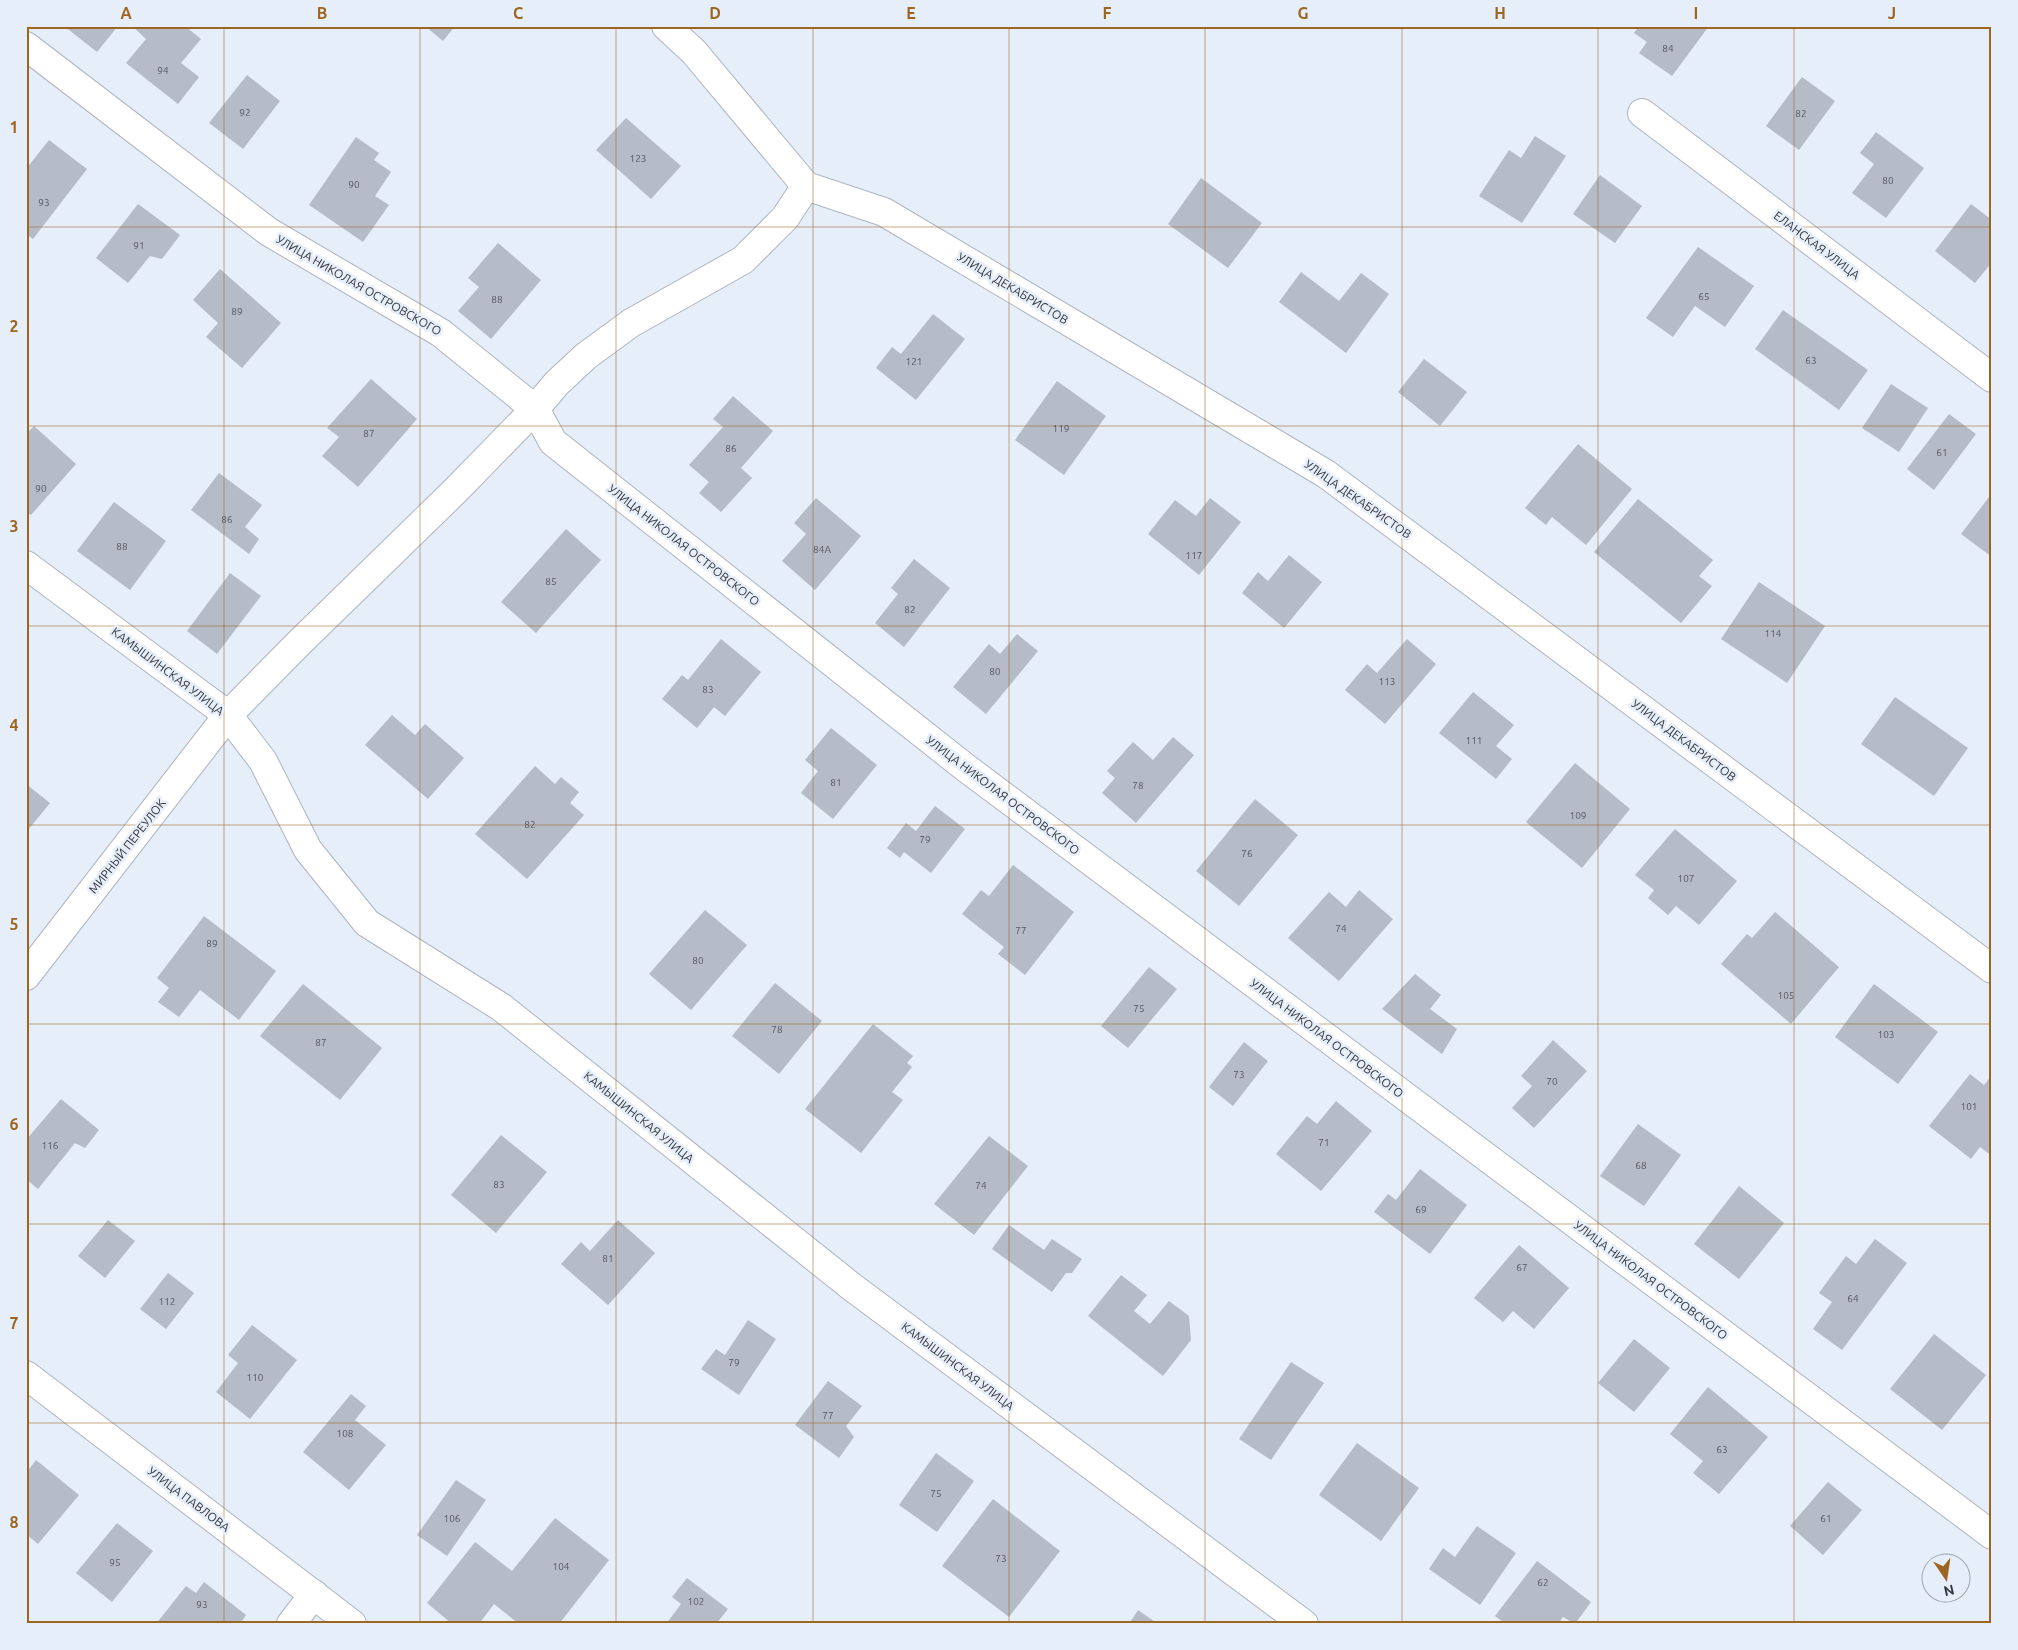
<svg xmlns="http://www.w3.org/2000/svg" width="2018" height="1650" font-family="Ubuntu,sans-serif">
<style>
.building{fill:#b5bcc8}
.lines{fill:none;stroke-linecap:round;stroke-linejoin:round}
.minor-casing{stroke:#adb4bf;stroke-width:30}
.minor{stroke:#fff;stroke-width:28}
.grid{fill:none;stroke:#9c6520;stroke-width:1;stroke-opacity:0.55}
.labels{text-anchor:middle;dominant-baseline:central;stroke-width:5;stroke-linejoin:round;paint-order:stroke}
.number-label{font-size:10px;fill:#54585e}
.street-label{font-size:12px;fill:#34363b;stroke:#e6eefa}
.neatline{fill:none;stroke:#9c6520;stroke-width:2}
.grid-label{font-size:16px;text-anchor:middle;font-weight:bold;fill:#9c6520}
</style>
<rect width="100%" height="100%" fill="#e6eefa"/>
<!-- building -->
<g class="building">
<polygon points="64,26 118,26 97,52"/>
<polygon points="132,26 185,26 201,39 181,63 199,77 178,104 126,63 146,39"/>
<polygon points="425,26 455,26 443,41"/>
<polygon points="1639,26 1709,26 1672,76 1639,53 1647,42 1634,33"/>
<polygon points="247,75 280,101 243,149 209,123"/>
<polygon points="1802,77 1835,101 1799,150 1766,126"/>
<polygon points="626,118 681,166 651,199 596,150"/>
<polygon points="1876,132 1924,168 1886,218 1852,193 1874,164 1860,153"/>
<polygon points="1535,136 1566,156 1522,223 1479,196 1509,150 1521,158"/>
<polygon points="356,137 379,153 374,160 391,172 375,196 389,205 363,242 309,205"/>
<polygon points="49,140 87,169 33,239 26,234 26,169"/>
<polygon points="1600,175 1642,206 1615,243 1573,214"/>
<polygon points="1201,178 1262,223 1228,268 1168,224"/>
<polygon points="138,204 180,235 162,259 150,256 128,283 96,258"/>
<polygon points="1971,204 1992,220 1992,262 1975,283 1935,251"/>
<polygon points="498,243 541,280 491,339 458,311 479,287 468,278"/>
<polygon points="1698,247 1754,286 1725,327 1695,306 1673,337 1646,318"/>
<polygon points="220,269 281,323 242,368 206,337 218,323 193,300"/>
<polygon points="1301,272 1339,301 1361,273 1389,294 1346,353 1279,302"/>
<polygon points="1783,310 1868,370 1839,410 1755,349"/>
<polygon points="933,314 965,339 916,400 876,368 892,347 901,354"/>
<polygon points="1424,359 1467,392 1440,426 1398,392"/>
<polygon points="371,379 417,419 358,487 322,456 339,437 327,428"/>
<polygon points="1057,381 1106,416 1064,475 1015,440"/>
<polygon points="1891,384 1928,408 1899,452 1862,428"/>
<polygon points="733,396 773,431 741,468 752,478 721,512 699,493 709,482 689,465 723,427 713,419"/>
<polygon points="1949,414 1976,434 1934,490 1907,469"/>
<polygon points="34,426 76,464 31,515 26,512 26,434"/>
<polygon points="1578,444 1632,489 1586,545 1552,517 1546,525 1525,508"/>
<polygon points="219,473 262,505 245,527 259,539 249,554 191,510"/>
<polygon points="1992,493 1992,557 1961,534"/>
<polygon points="816,498 861,536 815,590 782,561 806,534 794,523"/>
<polygon points="1210,498 1241,522 1199,575 1148,534 1175,500 1196,516"/>
<polygon points="1638,499 1713,560 1699,576 1712,586 1681,623 1594,552"/>
<polygon points="114,502 166,541 130,590 77,551"/>
<polygon points="566,529 601,560 536,633 501,602"/>
<polygon points="1289,555 1322,582 1284,628 1242,593 1258,572 1268,581"/>
<polygon points="914,559 950,588 904,647 875,623 898,594 891,588"/>
<polygon points="230,573 261,596 217,654 187,631"/>
<polygon points="1759,582 1825,626 1787,683 1721,639"/>
<polygon points="1017,634 1038,651 986,714 953,687 989,644 1000,654"/>
<polygon points="721,639 761,672 725,716 714,707 697,728 662,699 682,675 688,680"/>
<polygon points="1407,639 1436,664 1385,724 1345,690 1367,664 1377,673"/>
<polygon points="1473,692 1514,725 1496,746 1512,759 1496,779 1439,733"/>
<polygon points="1895,697 1968,748 1934,796 1861,744"/>
<polygon points="392,715 415,735 425,724 464,758 428,799 365,745"/>
<polygon points="831,728 877,765 833,819 801,793 818,771 805,760"/>
<polygon points="1173,737 1194,755 1136,823 1102,793 1115,778 1107,771 1133,742 1153,760"/>
<polygon points="1575,763 1630,809 1582,868 1526,822"/>
<polygon points="535,766 555,784 561,777 579,792 570,803 584,815 527,879 475,834"/>
<polygon points="26,784 50,803 28,830 26,829"/>
<polygon points="1255,799 1298,835 1239,906 1196,871"/>
<polygon points="935,806 965,829 931,873 904,852 900,858 887,848 906,823 916,831"/>
<polygon points="1675,829 1737,881 1699,925 1676,906 1668,915 1648,898 1654,890 1635,875"/>
<polygon points="1013,865 1074,912 1025,975 998,954 1004,947 962,914 981,890 989,896"/>
<polygon points="1359,890 1393,919 1339,981 1288,938 1329,892 1346,907"/>
<polygon points="705,910 747,945 691,1010 649,974"/>
<polygon points="1775,912 1839,967 1791,1024 1721,964 1747,934 1752,938"/>
<polygon points="204,916 276,971 239,1020 200,990 179,1017 158,1002 169,988 157,978"/>
<polygon points="1149,967 1177,989 1128,1048 1101,1026"/>
<polygon points="1415,974 1441,995 1430,1009 1457,1029 1442,1054 1382,1009"/>
<polygon points="775,983 822,1021 779,1074 732,1036"/>
<polygon points="303,984 382,1048 340,1100 260,1036"/>
<polygon points="1874,984 1938,1032 1898,1084 1835,1037"/>
<polygon points="873,1024 913,1056 907,1063 912,1067 892,1092 903,1100 861,1153 805,1109"/>
<polygon points="1553,1040 1587,1071 1534,1128 1512,1108 1532,1086 1521,1076"/>
<polygon points="1244,1042 1268,1061 1233,1106 1209,1087"/>
<polygon points="1970,1074 1984,1085 1992,1075 1992,1156 1980,1147 1971,1159 1929,1126"/>
<polygon points="61,1099 99,1130 85,1148 75,1143 38,1189 26,1179 26,1140"/>
<polygon points="1336,1101 1372,1131 1321,1191 1276,1154 1307,1116 1317,1124"/>
<polygon points="1638,1124 1681,1155 1644,1206 1600,1176"/>
<polygon points="501,1135 547,1172 496,1233 451,1195"/>
<polygon points="989,1136 1028,1166 974,1235 934,1204"/>
<polygon points="1420,1169 1467,1205 1430,1254 1374,1212 1388,1194 1396,1200"/>
<polygon points="1739,1186 1784,1223 1739,1279 1694,1244"/>
<polygon points="108,1220 135,1241 105,1278 78,1256"/>
<polygon points="618,1220 655,1253 608,1305 561,1264 581,1242 590,1251"/>
<polygon points="1009,1225 1044,1250 1052,1239 1082,1259 1072,1273 1066,1273 1052,1292 992,1249"/>
<polygon points="1875,1239 1907,1263 1842,1350 1813,1329 1832,1302 1819,1293 1846,1256 1856,1264"/>
<polygon points="1519,1245 1569,1288 1534,1329 1513,1311 1503,1322 1474,1298"/>
<polygon points="168,1273 194,1293 166,1329 140,1309"/>
<polygon points="1121,1275 1147,1295 1134,1311 1150,1324 1169,1301 1189,1316 1191,1340 1163,1376 1088,1316"/>
<polygon points="748,1320 776,1339 739,1395 701,1369 716,1349 725,1355"/>
<polygon points="252,1325 297,1360 250,1419 216,1392 238,1363 228,1355"/>
<polygon points="1934,1334 1986,1375 1942,1430 1890,1389"/>
<polygon points="1634,1339 1670,1368 1634,1412 1598,1383"/>
<polygon points="1291,1362 1324,1383 1271,1460 1239,1439"/>
<polygon points="828,1381 862,1406 846,1426 854,1437 839,1458 795,1425"/>
<polygon points="1708,1387 1768,1437 1719,1494 1693,1473 1703,1461 1670,1434"/>
<polygon points="351,1394 366,1406 355,1420 386,1445 349,1490 303,1452"/>
<polygon points="1357,1443 1419,1488 1381,1541 1319,1495"/>
<polygon points="936,1453 974,1481 937,1532 899,1505"/>
<polygon points="36,1460 79,1495 38,1544 26,1534 26,1473"/>
<polygon points="456,1480 486,1500 447,1556 417,1535"/>
<polygon points="1828,1482 1862,1510 1823,1555 1790,1526"/>
<polygon points="993,1499 1060,1551 1009,1617 942,1566"/>
<polygon points="555,1518 609,1560 559,1624 519,1624 494,1604 479,1624 452,1624 427,1603 475,1542 512,1571"/>
<polygon points="117,1523 153,1551 112,1602 76,1573"/>
<polygon points="1477,1526 1516,1553 1480,1605 1429,1569 1443,1548 1455,1557"/>
<polygon points="1537,1561 1591,1602 1575,1624 1563,1617 1558,1624 1506,1624 1495,1616"/>
<polygon points="687,1578 728,1609 716,1624 666,1624 681,1604 672,1597"/>
<polygon points="204,1582 246,1615 240,1624 156,1624 186,1586 196,1593"/>
<polygon points="1138,1610 1158,1624 1129,1624"/>
</g>
<g class="lines">
<!-- minor casing -->
<g class="minor-casing">
<g id="minor">
<polyline points="666,26 694,52 806,186 884,212 1326,474 1992,969"/>
<polyline points="26,46 269,232 441,333 535,409 553,442 966,768 1992,1535"/>
<polyline points="1642,113 1992,378"/>
<polyline points="26,565 228,715 263,761 308,850 367,923 501,1007 852,1287 1304,1624"/>
<polyline points="26,976 228,715 298,644 455,491 535,409 557,383 586,356 631,323 743,260 785,218 806,186"/>
<polyline points="26,1375 352,1624"/>
<polyline points="291,1624 314,1594"/>
</g>
</g>
<!-- minor -->
<use href="#minor" class="minor"/>
</g>
<!-- grid -->
<path class="grid" d="M 224,26 L 224,1624M 420,26 L 420,1624M 616,26 L 616,1624M 813,26 L 813,1624M 1009,26 L 1009,1624M 1205,26 L 1205,1624M 1402,26 L 1402,1624M 1598,26 L 1598,1624M 1794,26 L 1794,1624M 26,227 L 1992,227M 26,426 L 1992,426M 26,626 L 1992,626M 26,825 L 1992,825M 26,1024 L 1992,1024M 26,1224 L 1992,1224M 26,1423 L 1992,1423"/>
<g class="labels">
<!-- number labels -->
<g class="number-label">
<text x="1668" y="48">84</text>
<text x="163" y="70">94</text>
<text x="245" y="112">92</text>
<text x="1801" y="113">82</text>
<text x="638" y="158">123</text>
<text x="1888" y="180">80</text>
<text x="354" y="184">90</text>
<text x="44" y="202">93</text>
<text x="139" y="245">91</text>
<text x="1704" y="296">65</text>
<text x="497" y="299">88</text>
<text x="237" y="311">89</text>
<text x="1811" y="360">63</text>
<text x="914" y="361">121</text>
<text x="1061" y="428">119</text>
<text x="369" y="433">87</text>
<text x="731" y="448">86</text>
<text x="1942" y="452">61</text>
<text x="41" y="488">90</text>
<text x="227" y="519">86</text>
<text x="122" y="546">88</text>
<text x="822" y="549">84А</text>
<text x="1194" y="555">117</text>
<text x="551" y="581">85</text>
<text x="910" y="609">82</text>
<text x="1773" y="633">114</text>
<text x="995" y="671">80</text>
<text x="1387" y="681">113</text>
<text x="708" y="689">83</text>
<text x="1474" y="740">111</text>
<text x="836" y="782">81</text>
<text x="1138" y="785">78</text>
<text x="1578" y="815">109</text>
<text x="530" y="824">82</text>
<text x="925" y="839">79</text>
<text x="1247" y="853">76</text>
<text x="1686" y="878">107</text>
<text x="1341" y="928">74</text>
<text x="1021" y="930">77</text>
<text x="212" y="943">89</text>
<text x="698" y="960">80</text>
<text x="1786" y="995">105</text>
<text x="1139" y="1008">75</text>
<text x="777" y="1029">78</text>
<text x="1886" y="1034">103</text>
<text x="321" y="1042">87</text>
<text x="1239" y="1074">73</text>
<text x="1552" y="1081">70</text>
<text x="1969" y="1106">101</text>
<text x="1324" y="1142">71</text>
<text x="50" y="1145">116</text>
<text x="1641" y="1165">68</text>
<text x="499" y="1184">83</text>
<text x="981" y="1185">74</text>
<text x="1421" y="1209">69</text>
<text x="608" y="1258">81</text>
<text x="1522" y="1267">67</text>
<text x="1853" y="1298">64</text>
<text x="167" y="1301">112</text>
<text x="734" y="1362">79</text>
<text x="255" y="1377">110</text>
<text x="828" y="1415">77</text>
<text x="345" y="1433">108</text>
<text x="1722" y="1449">63</text>
<text x="936" y="1493">75</text>
<text x="452" y="1518">106</text>
<text x="1826" y="1518">61</text>
<text x="1001" y="1558">73</text>
<text x="115" y="1562">95</text>
<text x="561" y="1566">104</text>
<text x="1543" y="1582">62</text>
<text x="696" y="1601">102</text>
<text x="202" y="1604">93</text>
</g>
<!-- street labels -->
<g class="street-label">
<text transform="translate(1817 245) rotate(37)">ЕЛАНСКАЯ УЛИЦА</text>
<text transform="translate(359 285) rotate(30)">УЛИЦА НИКОЛАЯ ОСТРОВСКОГО</text>
<text transform="translate(1013 288) rotate(31)">УЛИЦА ДЕКАБРИСТОВ</text>
<text transform="translate(1358 499) rotate(35)">УЛИЦА ДЕКАБРИСТОВ</text>
<text transform="translate(684 545) rotate(38)">УЛИЦА НИКОЛАЯ ОСТРОВСКОГО</text>
<text transform="translate(168 671) rotate(37)">КАМЫШИНСКАЯ УЛИЦА</text>
<text transform="translate(1684 740) rotate(37)">УЛИЦА ДЕКАБРИСТОВ</text>
<text transform="translate(1003 795) rotate(37)">УЛИЦА НИКОЛАЯ ОСТРОВСКОГО</text>
<text transform="translate(127 846) rotate(-52)">МИРНЫЙ ПЕРЕУЛОК</text>
<text transform="translate(1327 1038) rotate(37)">УЛИЦА НИКОЛАЯ ОСТРОВСКОГО</text>
<text transform="translate(639 1117) rotate(39)">КАМЫШИНСКАЯ УЛИЦА</text>
<text transform="translate(1651 1280) rotate(37)">УЛИЦА НИКОЛАЯ ОСТРОВСКОГО</text>
<text transform="translate(958 1366) rotate(37)">КАМЫШИНСКАЯ УЛИЦА</text>
<text transform="translate(189 1499) rotate(37)">УЛИЦА ПАВЛОВА</text>
</g>
</g>
<!-- border -->
<rect width="2018" height="1650" fill="none" stroke="#e6eefa" stroke-width="55"/>
<!-- north arrow -->
<g transform="translate(1946 1578) rotate(167)"><circle r="24" fill="#e6eefa" stroke="#9fa4ae"/>
<path d="M0-4L9 19L0 12L-9 19Z" fill="#9c6520"/>
<text y="-8" font-size="14" font-weight="bold" text-anchor="middle" fill="#34363b">N</text>
</g>
<rect x="28" y="28" width="1962" height="1594" class="neatline"/>
<g class="grid-label">
<text x="126" y="19">A</text>
<text x="322" y="19">B</text>
<text x="518" y="19">C</text>
<text x="715" y="19">D</text>
<text x="911" y="19">E</text>
<text x="1107" y="19">F</text>
<text x="1303" y="19">G</text>
<text x="1500" y="19">H</text>
<text x="1696" y="19">I</text>
<text x="1892" y="19">J</text>
<text x="14" y="133">1</text>
<text x="14" y="332">2</text>
<text x="14" y="532">3</text>
<text x="14" y="731">4</text>
<text x="14" y="930">5</text>
<text x="14" y="1130">6</text>
<text x="14" y="1329">7</text>
<text x="14" y="1528">8</text>
</g>
</svg>
